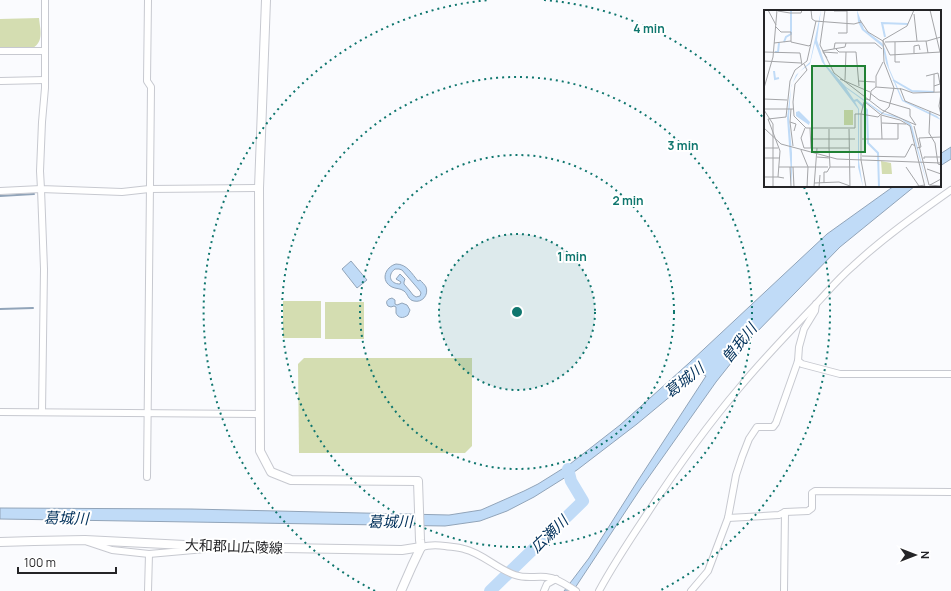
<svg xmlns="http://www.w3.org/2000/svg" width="951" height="591" font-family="Manrope,'Noto Sans JP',sans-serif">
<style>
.green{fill:#d4ddb1}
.water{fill:#c0dbf7;stroke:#91a4b9;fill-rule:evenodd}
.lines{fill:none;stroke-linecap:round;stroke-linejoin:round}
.stream{stroke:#91a4b9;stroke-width:2}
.river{stroke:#c0dbf7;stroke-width:12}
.street-casing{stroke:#c7c9d0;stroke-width:8}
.secondary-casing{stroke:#c7c9d0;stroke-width:10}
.street{stroke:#fff;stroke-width:6}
.secondary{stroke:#fff;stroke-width:8}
.ring{fill:none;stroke:#0f766e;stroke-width:2;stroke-dasharray:2 4}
.labels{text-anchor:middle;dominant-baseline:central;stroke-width:4;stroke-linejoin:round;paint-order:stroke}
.street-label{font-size:14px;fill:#242427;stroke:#fff}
.water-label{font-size:15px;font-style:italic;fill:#00305a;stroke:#fff}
.inset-river{fill:none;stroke:#c0dbf7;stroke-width:2}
.inset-road{fill:none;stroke:#a4a5a8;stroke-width:1}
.view{fill:#208134;fill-opacity:0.15;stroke:#208134;stroke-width:2}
.inset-edge{fill:none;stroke:#242427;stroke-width:2}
.centre{fill:#0f766e;stroke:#fff;stroke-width:2}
.ring-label{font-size:12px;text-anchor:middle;font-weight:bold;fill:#0f766e;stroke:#fff;stroke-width:4;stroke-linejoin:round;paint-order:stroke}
</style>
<rect width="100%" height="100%" fill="#fafbfe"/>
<!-- green -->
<g class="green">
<path d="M 39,18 C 40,29 45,44 30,49 L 0,47 L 0,19 Z"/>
<rect x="283" y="301" width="38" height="37"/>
<rect x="325" y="302" width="39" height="37"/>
<polygon points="304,358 472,358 472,446 465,453 299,453 298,364"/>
</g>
<!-- water -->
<g class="water">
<polygon points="951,147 951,159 940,166 940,154"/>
<polygon points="894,186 915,186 840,247 751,338 716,382 641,488 573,591 564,591 589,558 637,482 706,376 702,374 696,375 637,424 577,470 534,497 507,511 480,521 445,526 0,519 0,508 191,509 449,515 481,510 524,491 538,484 570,464 620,425 689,363 827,234"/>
<polygon points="351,261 367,280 357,288 342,269"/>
<path d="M 396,264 C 407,264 412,274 418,281 L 420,280 C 422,282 425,285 426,287 C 429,295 422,303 414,301 C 408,300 408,294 404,291 C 400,288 396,289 392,287 C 380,281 385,267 396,264 ZM 395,269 L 399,269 L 402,270 L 420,291 L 421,293 L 420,296 L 416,297 L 413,295 L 410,291 L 404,284 L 404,282 L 405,279 L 400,274 L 396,279 L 401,282 L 400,284 C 390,284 387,275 395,269 Z"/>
<path d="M 392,298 L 395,300 L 395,304 L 397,305 L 402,303 L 407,305 L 410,310 L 408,315 C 403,319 398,318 396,313 L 396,307 L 394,306 L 391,307 L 388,306 C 386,303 386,301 389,299 Z"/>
</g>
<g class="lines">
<!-- stream -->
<g class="stream">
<polyline points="0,196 34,194"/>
<polyline points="0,309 33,308"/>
</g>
<!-- river -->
<polyline class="river" points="490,591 583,501 571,481 568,469"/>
<!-- street casing -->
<g class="street-casing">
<g id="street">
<polyline points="45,0 45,88 42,122 40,171 41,189 122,192 149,189 259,188"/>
<polyline points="0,51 45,51"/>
<polyline points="1,81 45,80"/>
<polyline points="0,191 41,189 44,269 42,412"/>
<polyline points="798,361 802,364 840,374 951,374"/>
<polyline points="0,412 260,414"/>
<polyline points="147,477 151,87 147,81 148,0"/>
<polyline points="728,518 779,515 785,512 808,511 812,508 812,493 815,491 951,492"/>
<polyline points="88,542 112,550 149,554 205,549"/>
<path d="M 421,547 C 429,545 437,545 445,546 C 451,547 458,547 464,549 C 482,553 497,569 515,575 C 527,579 534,576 546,577 C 557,578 566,585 576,591"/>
<polyline points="148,591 149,554"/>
<polyline points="544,591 547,584 556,579"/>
<path d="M 599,591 C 613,565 629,541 645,517 C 674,472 705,428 740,387 C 764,358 791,330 817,303 C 829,290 840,277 853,266 C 883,238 917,214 951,190"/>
<polyline points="691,591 708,571 728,518 736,475 742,457 749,439 757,427 773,427 776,423 786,395 798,361 799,347 804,329 815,311 816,304"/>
<polyline points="784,591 785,512"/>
</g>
</g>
<!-- secondary casing -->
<g class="secondary-casing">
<g id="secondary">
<polyline points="266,0 259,188 260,451 271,472 291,480 418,481 420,540 421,547"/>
<polyline points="0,542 34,541 85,540 225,547 402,550 421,547"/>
<polyline points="401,591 412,566 421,547"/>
</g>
</g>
<!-- street -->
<use href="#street" class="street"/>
<!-- secondary -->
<use href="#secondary" class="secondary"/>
</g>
<!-- distance rings -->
<circle cx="517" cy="312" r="78" fill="#0f766e" fill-opacity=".12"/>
<g class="ring">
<circle cx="517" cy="312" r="78"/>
<circle cx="517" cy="312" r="157"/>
<circle cx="517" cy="312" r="235"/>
<path d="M375 591A313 313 0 0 1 490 0M544 0A313 313 0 0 1 764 119M804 187A313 313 0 0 1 659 591"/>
</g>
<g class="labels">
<!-- street labels -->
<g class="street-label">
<text transform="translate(234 546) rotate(2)">大和郡山広陵線</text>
</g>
<!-- water labels -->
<g class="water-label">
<text transform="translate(739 343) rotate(-51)">曽我川</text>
<text transform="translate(684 380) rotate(-38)">葛城川</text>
<text transform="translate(66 518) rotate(1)">葛城川</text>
<text x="390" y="521">葛城川</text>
<text transform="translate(549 534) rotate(-44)">広瀬川</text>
</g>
</g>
<!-- overview -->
<g transform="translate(764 10)">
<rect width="177" height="177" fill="#fafbfe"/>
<path d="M 80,100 L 89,100 L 89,115 L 80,115 ZM 117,151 L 127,153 L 128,164 L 118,164 Z" fill="#d4ddb1"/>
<path d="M 57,0 L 53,30 L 61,54 L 82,77 L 119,103 L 132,106 L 146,113 L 148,116 L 164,177 L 146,116 L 137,109 L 118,104 L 82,78 L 90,90 L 95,99 L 95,151 L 99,177 L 94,157 L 94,99 L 58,52 L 51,33 L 46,54 L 35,62 L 27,76 L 25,108 L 28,143 L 28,177 L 23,108 L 27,77 L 32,65 L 46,52 ZM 93,0 L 100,19 L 118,33 L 121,39 L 125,58 L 139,90 L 173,106 L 177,110 L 138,91 L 122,53 L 119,37 L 98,20 L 94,12 ZM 35,101 L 46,112 L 45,115 L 32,106 L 32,102 Z" fill="#c0dbf7"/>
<path class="inset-river" d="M 121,27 L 118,13 L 144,14M 20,32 L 22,27 L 27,24 L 27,0M 11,42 L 14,42 L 15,33M 10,61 L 11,69 L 15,68M 129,70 L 148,81 L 170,82M 90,91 L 93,90 L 103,100 L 104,133 L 114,143 L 115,177"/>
<path class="inset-road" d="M 4,0 L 12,15M 47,0 L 48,9 L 51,11 L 90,14 L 97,12M 61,0 L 56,35 L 70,63 L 118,100 L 152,115 L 146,106 L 146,99 L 115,90 L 106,83M 166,0 L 176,42M 14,1 L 26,3 L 37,3 L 38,0M 70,1 L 83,1M 150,4 L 153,31M 96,10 L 104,22 L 119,31M 11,16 L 17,22 L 27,22 L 27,32 L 45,36 L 47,34M 74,23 L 83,23 L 83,0M 119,31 L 126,45 L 177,42M 162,31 L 164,43M 121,32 L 163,31 L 177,27M 131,32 L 131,52 L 136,52M 10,33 L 27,31M 70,39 L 71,33 L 111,33 L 118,39M 72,39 L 75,42 L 92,42 L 95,76M 58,41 L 81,37 L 82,33M 0,42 L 36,43 L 38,55M 150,43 L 150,36 L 155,35 L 156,40M 63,48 L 59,42 L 74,43M 0,51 L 37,53M 119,52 L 112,66 L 112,77 L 138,79 L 149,83 L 177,82M 40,54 L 43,60 L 31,74 L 29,92 L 30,106 L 42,118 L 91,118 L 91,104 L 97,104 L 100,92 L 102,89 L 106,90 L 107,81 L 112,77M 170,64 L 170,82M 162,66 L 174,63 L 176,74 L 170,76M 76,69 L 106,82M 81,70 L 82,42M 94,71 L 111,72M 0,78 L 9,47 L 13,0M 136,78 L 141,91 L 177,106M 177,83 L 175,96 L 177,105M 0,89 L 23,90M 101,92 L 117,105 L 136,110 L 146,116 L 161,177M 0,99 L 30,99M 27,99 L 26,112 L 32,114 L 30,121M 0,100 L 9,114 L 9,177M 166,101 L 165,123 L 171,133 L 174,154 L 177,155M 117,106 L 118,129M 4,109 L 22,107 L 26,71 L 31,60 L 43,51 L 52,11M 4,109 L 16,141 L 14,167 L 20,168M 26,112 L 29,136M 118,113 L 142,114M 150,116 L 165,175M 0,118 L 17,134 L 73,149 L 177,153M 41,118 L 37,128 L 40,138 L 65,138 L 65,119M 46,118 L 47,138M 85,119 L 86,177M 46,129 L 91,129M 98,129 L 134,129 L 134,114M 0,138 L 14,138M 153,138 L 157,137 L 155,128 L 177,127M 37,140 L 44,157M 98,146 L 141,147 L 148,134 L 151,136M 53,147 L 66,148M 0,148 L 15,148M 160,149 L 160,147 L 177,147M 15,157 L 44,157M 26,157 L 27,177M 29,157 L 30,177M 66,157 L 91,157M 142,157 L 155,176M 163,159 L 177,164M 0,167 L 14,167M 50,173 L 75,172 L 86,176M 60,173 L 60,162 L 63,162 L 66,157 L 65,138 L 85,138M 165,175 L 177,176M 166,175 L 177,169M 43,177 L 44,157 L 64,157M 50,177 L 53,138M 55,177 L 56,165M 65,177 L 83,177M 102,177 L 97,150 L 97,104 L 114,107 L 125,97 L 130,78 L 120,52 L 119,30 L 143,16 L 150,0M 148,177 L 161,175"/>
<path class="view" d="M 48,56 L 101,56 L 101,142 L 48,142 Z"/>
<rect width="177" height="177" class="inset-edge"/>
</g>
<circle cx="517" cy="312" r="6" class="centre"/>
<g class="ring-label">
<text x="649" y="33">4 min</text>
<text x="683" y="150">3 min</text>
<text x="628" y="205">2 min</text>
<text x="572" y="261">1 min</text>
</g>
<!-- north arrow -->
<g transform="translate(915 555) rotate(90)" stroke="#ffffff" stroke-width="3" paint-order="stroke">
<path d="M0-3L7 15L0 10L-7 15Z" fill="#242427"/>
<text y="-6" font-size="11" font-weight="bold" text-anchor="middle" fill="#242427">N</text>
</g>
<!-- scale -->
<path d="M18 567v6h98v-6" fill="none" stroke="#242427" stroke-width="2"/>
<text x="24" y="567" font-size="12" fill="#242427" stroke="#ffffff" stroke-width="3" paint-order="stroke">100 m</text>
</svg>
